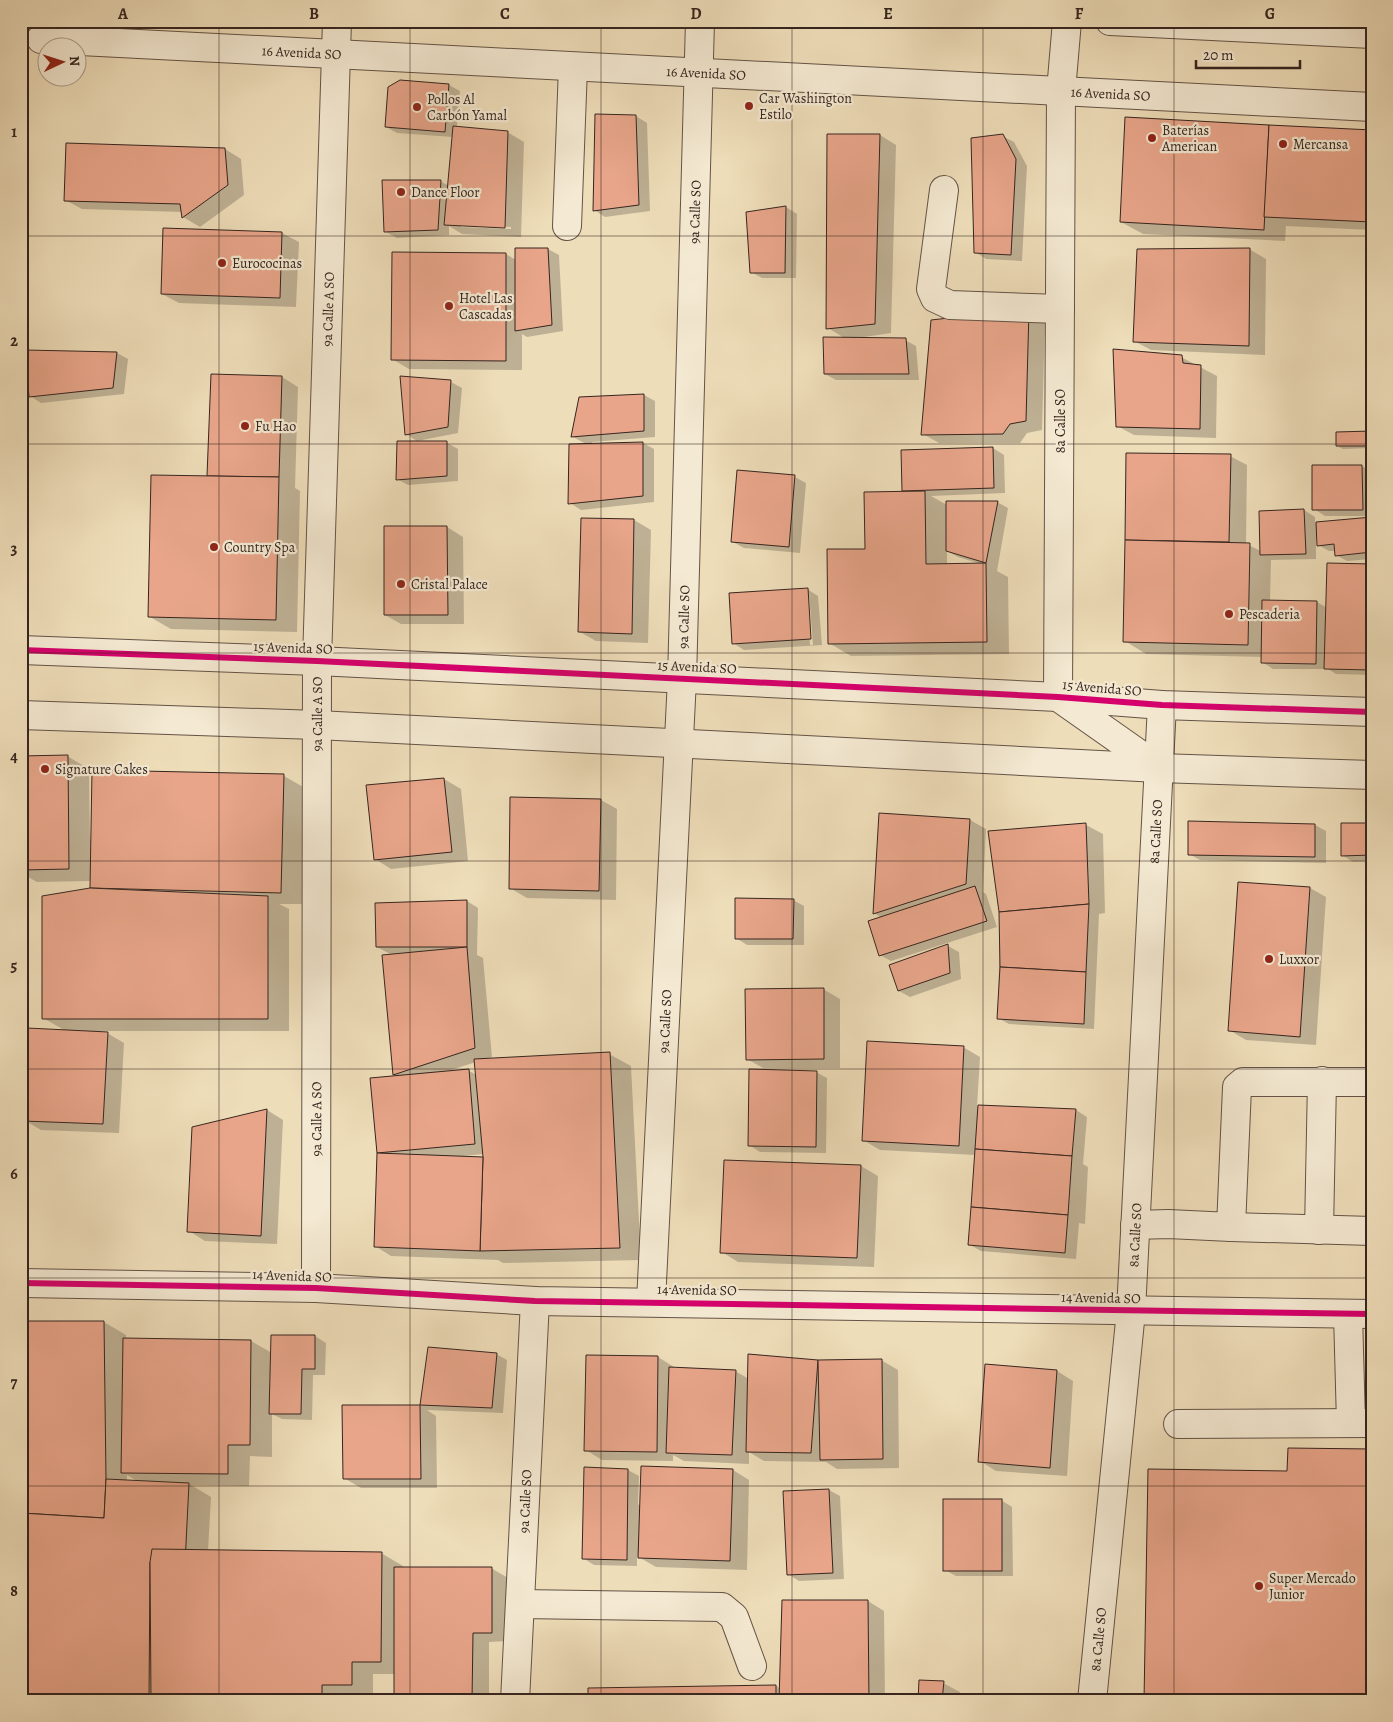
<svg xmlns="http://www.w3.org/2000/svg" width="1393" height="1722" font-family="Alegreya,serif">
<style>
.shadow{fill:#0003;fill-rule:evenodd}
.building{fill:#e8a58a;stroke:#36251f}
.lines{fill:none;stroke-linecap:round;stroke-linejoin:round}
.minor-casing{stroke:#645346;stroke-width:30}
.minor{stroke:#f4e9d2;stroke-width:28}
.cycleway-casing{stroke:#f4e9d2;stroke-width:9}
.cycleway{stroke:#d6006c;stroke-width:6}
.grid{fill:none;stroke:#36251f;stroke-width:1;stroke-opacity:0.55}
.poi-dot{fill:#8f2418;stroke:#f4e9d2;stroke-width:2}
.labels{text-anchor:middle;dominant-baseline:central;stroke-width:4.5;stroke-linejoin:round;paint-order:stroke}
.street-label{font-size:14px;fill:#36251f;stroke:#f4e9d2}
.poi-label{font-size:14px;fill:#36251f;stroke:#f4e9d2;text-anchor:start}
.neatline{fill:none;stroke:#36251f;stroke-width:2}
.grid-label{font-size:16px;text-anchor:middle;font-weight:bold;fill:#36251f}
</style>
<rect width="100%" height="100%" fill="#eeddb9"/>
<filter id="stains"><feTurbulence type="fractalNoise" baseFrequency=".004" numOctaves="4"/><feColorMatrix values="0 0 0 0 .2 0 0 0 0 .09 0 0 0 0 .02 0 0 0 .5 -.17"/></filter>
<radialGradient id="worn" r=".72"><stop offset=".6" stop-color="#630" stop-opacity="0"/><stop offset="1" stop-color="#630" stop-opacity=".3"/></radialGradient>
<!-- shadow -->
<g class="shadow">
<path d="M 449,85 L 460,91 L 457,127 L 507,132 L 524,142 L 521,237 L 462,234 L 449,226 L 449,235 L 397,238 L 386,232 L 440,181 L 449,186 L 453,137 L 397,133 L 386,127 ZM 461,224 L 511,227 L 511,229 L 461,227 Z"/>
<polygon points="636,116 647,123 650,211 605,217 594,210"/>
<polygon points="1372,131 1372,230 1286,226 1285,241 1143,234 1121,222"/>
<polygon points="880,135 896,145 891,333 851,339 905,340 916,346 919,380 836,380 825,374 846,339 828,328"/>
<polygon points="1002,136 1014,142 1027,166 1022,261 986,259 975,252"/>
<polygon points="225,149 241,159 244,195 200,227 183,217 183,212 82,209 65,200"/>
<polygon points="786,207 797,214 796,278 762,278 751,272"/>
<polygon points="164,229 282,233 299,242 296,307 179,303 162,294"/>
<polygon points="548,249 559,255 563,331 527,337 522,334 522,370 409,369 392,359 393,253 506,254 516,260"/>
<polygon points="1249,249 1266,259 1265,355 1151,350 1134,341"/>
<polygon points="1045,320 1042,430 1027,433 1020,443 939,443 923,434 932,321"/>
<polygon points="117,353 128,359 124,394 41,403 30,396"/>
<polygon points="1181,357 1217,376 1216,438 1134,435 1117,426"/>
<polygon points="282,377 298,387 295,488 300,491 297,632 171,629 150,617 208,477"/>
<polygon points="451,382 462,388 458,433 417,441 406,434"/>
<polygon points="644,395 655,401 655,437 592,442 592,444 643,443 654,449 654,502 581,510 570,503 586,444 573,437"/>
<polygon points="1372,432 1372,448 1343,449 1337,446"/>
<polygon points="398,442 447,443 458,449 458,481 408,485 397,479"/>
<path d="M 993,448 L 1004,455 L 1005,493 L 931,496 L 947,505 L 997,502 L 1008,508 L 997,571 L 1008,577 L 1009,654 L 851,656 L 829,643 L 866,550 L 908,492 L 904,490 ZM 947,551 L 958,557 L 981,564 L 947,565 Z"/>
<polygon points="1127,454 1230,456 1247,465 1246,544 1261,551 1304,510 1315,517 1315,523 1372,518 1372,559 1347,561 1336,555 1336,551 1329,551 1318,545 1318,538 1316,538 1316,559 1271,560 1270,601 1317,602 1327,608 1372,566 1372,675 1336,674 1328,669 1273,669 1262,662 1262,657 1146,654 1125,641"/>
<polygon points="1362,466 1372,472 1372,516 1325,516 1314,509"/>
<polygon points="795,477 806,483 800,553 744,548 733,542"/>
<polygon points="582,519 634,520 651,530 648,643 596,641 580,632"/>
<polygon points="447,527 463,537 464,624 401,624 385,615"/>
<path d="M 807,589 L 818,596 L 822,645 L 744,650 L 733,643 ZM 807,594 L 809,594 L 813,645 L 810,645 Z"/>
<polygon points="67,756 89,769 90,840 284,776 305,788 303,904 279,904 289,909 289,1031 97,1031 97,1033 107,1033 124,1043 119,1133 41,1130 24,1120 66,1031 43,1018 91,889 91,881 37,882 21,873 21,757"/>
<polygon points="444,779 461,789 468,861 391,869 375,859 367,787"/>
<polygon points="601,800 617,809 616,900 527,898 510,888"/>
<polygon points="970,820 986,829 983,892 986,894 997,927 891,961 880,955 882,918 874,913"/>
<polygon points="1372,824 1372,861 1353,862 1342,855"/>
<polygon points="1086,825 1103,834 1105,913 1099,914 1094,1029 1009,1024 998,1018 1000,912 989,832"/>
<polygon points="1315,825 1326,831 1326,863 1200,860 1189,854"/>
<polygon points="1310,888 1326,897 1316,1045 1246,1040 1229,1030"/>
<polygon points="793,900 804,906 804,945 747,945 736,938"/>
<path d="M 467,901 L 478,908 L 477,955 L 483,958 L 492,1057 L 486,1059 L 609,1054 L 631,1066 L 641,1260 L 503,1263 L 498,1260 L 391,1256 L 375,1246 L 378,1153 L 371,1079 L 397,1077 L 394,1075 L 392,955 L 377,947 L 376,904 ZM 476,1062 L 477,1075 L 469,1071 L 448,1071 ZM 484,1154 L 484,1158 L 464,1157 L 463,1156 Z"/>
<polygon points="948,946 959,952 961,979 910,997 899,991 890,966"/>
<polygon points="823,989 840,999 840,1068 763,1068 747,1059"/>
<polygon points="963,1047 980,1057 977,1107 1076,1110 1087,1117 1083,1164 1088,1167 1085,1224 1079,1223 1076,1259 981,1251 970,1245 976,1155 880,1150 863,1140"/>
<polygon points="816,1072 827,1078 826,1153 760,1152 749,1145"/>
<polygon points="267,1110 283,1120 277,1244 205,1241 189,1231"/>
<polygon points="861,1166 878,1176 874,1267 738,1262 722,1252"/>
<path d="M 104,1322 L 126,1335 L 126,1339 L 251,1341 L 272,1353 L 315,1336 L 326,1343 L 325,1375 L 313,1375 L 312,1420 L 282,1419 L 272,1414 L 272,1457 L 250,1456 L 249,1486 L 191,1485 L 211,1497 L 208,1551 L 381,1553 L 403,1566 L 403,1568 L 491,1568 L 508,1578 L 508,1641 L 489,1642 L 489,1701 L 395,1701 L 395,1674 L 373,1674 L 373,1697 L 344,1697 L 344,1701 L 21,1701 ZM 127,1475 L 139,1482 L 127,1481 Z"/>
<polygon points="429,1348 496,1354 507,1360 503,1413 427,1410 436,1416 437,1488 361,1488 344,1478 344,1407 421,1406"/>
<polygon points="658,1357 674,1367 674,1369 735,1371 749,1379 818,1361 881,1360 898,1370 899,1468 837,1469 826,1462 764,1461 749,1452 749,1464 684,1461 673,1455 673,1461 602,1460 586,1450"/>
<polygon points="1057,1371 1073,1381 1067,1476 996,1471 980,1461"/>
<polygon points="628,1470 639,1476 638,1505 733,1470 749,1480 747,1570 656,1567 637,1556 637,1566 594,1565 583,1558"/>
<polygon points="829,1490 840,1496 844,1579 799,1581 788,1574"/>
<polygon points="1001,1500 1012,1507 1013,1576 956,1576 945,1570"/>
<polygon points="868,1601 884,1611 885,1701 590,1701 776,1686 781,1689"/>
<polygon points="943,1683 960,1692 959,1701 919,1701"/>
</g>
<!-- building -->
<g class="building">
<polygon points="400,80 449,84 445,132 385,127 388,87"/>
<polygon points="595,114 636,115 639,205 593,211"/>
<polygon points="1125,117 1269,125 1264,230 1120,222"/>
<polygon points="1269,125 1372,130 1372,222 1264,217"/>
<polygon points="453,126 508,131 505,228 444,225"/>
<polygon points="827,134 880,134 875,324 826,329"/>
<polygon points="1003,134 1016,159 1011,255 974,253 971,138"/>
<polygon points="66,143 225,148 228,185 182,218 180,204 64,201"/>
<polygon points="382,180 441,180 438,230 384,232"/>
<polygon points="786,206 785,273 750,273 746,212"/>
<polygon points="163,228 282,232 280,298 161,294"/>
<polygon points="515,248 548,248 552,325 515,331"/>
<polygon points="1250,248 1249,346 1133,342 1137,249"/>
<polygon points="392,252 506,253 506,361 391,360"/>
<polygon points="1029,309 1026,421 1010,424 1003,434 921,435 931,320"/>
<polygon points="823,337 906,338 909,374 824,374"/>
<polygon points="1113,349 1182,355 1183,363 1201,365 1200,429 1116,427"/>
<polygon points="25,350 117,352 113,388 29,397"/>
<polygon points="211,374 282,376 279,477 207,476"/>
<polygon points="400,376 451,380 448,427 405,435"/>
<polygon points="644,394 644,431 571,437 579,397"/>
<polygon points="1372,431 1372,446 1336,446 1336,432"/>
<polygon points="397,441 447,441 447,476 396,480"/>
<polygon points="643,442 643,496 568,504 569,444"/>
<polygon points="993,447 994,488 902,491 901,450"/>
<polygon points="1126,453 1231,454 1229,542 1125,540"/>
<polygon points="1312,465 1362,465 1363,510 1312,510"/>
<polygon points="737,470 795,475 789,547 731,542"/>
<polygon points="151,475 279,477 276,620 148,617"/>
<polygon points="925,491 926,564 986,563 987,642 828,644 827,549 865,549 864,492"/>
<polygon points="946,501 998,501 986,563 946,551"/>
<polygon points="1304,509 1306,554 1260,555 1259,511"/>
<polygon points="1372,517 1372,552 1335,556 1334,544 1317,546 1316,522"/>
<polygon points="581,518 634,519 632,634 578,632"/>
<polygon points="384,526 447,526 448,615 384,615"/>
<polygon points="1125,540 1250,543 1248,645 1123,642"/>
<polygon points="1327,563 1372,564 1372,670 1324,669"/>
<polygon points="808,588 811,639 732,644 729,593"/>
<polygon points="1262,600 1317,601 1316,664 1261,663"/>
<polygon points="68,755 69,869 21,870 21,756"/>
<polygon points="92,770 284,774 281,893 90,888"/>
<polygon points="444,778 452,852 374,860 366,785"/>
<polygon points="510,797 601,799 599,891 509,889"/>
<polygon points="879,813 970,819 966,884 873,914"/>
<polygon points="1188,821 1315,824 1315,857 1188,855"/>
<polygon points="1086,823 1089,904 999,912 988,831"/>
<polygon points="1341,823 1372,823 1372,855 1341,856"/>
<polygon points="1238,882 1310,887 1300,1037 1228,1031"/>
<polygon points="975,886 987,921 879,956 868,921"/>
<polygon points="90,888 268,896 268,1019 42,1019 42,896"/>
<polygon points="735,898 794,899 793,939 735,939"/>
<polygon points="467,900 467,947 376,947 375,903"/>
<polygon points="1089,904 1086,972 1000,967 999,912"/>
<polygon points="948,944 950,973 898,991 889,965"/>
<polygon points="467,947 475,1048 393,1075 382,955"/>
<polygon points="1372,960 1372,1032 1367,1031"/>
<polygon points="1000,967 1086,972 1084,1024 997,1019"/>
<polygon points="824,988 824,1059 746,1060 745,989"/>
<polygon points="27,1028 108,1032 103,1124 23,1121"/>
<polygon points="867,1041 964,1046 959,1146 862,1141"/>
<polygon points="610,1052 620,1248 480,1251 483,1157 474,1059"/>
<polygon points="469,1069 475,1144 377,1153 370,1078"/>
<polygon points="749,1069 817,1071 816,1147 748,1146"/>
<polygon points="978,1105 1076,1109 1072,1156 975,1149"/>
<polygon points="267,1109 261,1236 187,1232 192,1127"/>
<polygon points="975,1149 1072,1156 1068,1215 971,1207"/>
<polygon points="377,1153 483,1157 480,1251 374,1247"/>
<polygon points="724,1160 861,1165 857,1258 720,1253"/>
<polygon points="971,1207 1068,1215 1065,1253 968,1245"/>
<polygon points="21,1321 104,1321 106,1479 104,1518 21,1513"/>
<polygon points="271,1335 315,1335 315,1369 302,1369 301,1414 269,1414"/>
<polygon points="123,1338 251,1340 250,1445 228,1445 228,1474 121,1473"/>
<polygon points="428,1347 497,1353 492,1408 420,1405"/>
<polygon points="748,1354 818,1360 811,1453 746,1452"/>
<polygon points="586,1355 658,1356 657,1452 584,1451"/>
<polygon points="882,1359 883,1459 820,1460 818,1360"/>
<polygon points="985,1364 1057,1370 1050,1468 978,1462"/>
<polygon points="669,1367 736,1370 732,1455 666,1453"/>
<polygon points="342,1405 420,1405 421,1479 343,1479"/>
<polygon points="1288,1448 1372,1449 1372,1701 1144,1701 1148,1469 1287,1471"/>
<polygon points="641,1466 733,1469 730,1561 638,1558"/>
<polygon points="584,1467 628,1469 627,1560 582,1559"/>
<polygon points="106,1479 189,1483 185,1564 150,1562 149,1701 21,1701 21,1513 104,1518"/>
<polygon points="829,1489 833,1573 787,1575 783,1491"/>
<rect x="943" y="1499" width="59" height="72"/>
<polygon points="152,1549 382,1552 381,1662 352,1662 352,1685 322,1685 322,1701 151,1698 150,1562"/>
<polygon points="394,1567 492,1567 492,1633 473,1633 472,1701 394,1701"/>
<polygon points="782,1600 868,1600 869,1701 779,1701"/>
<polygon points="919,1680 944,1681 942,1701 918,1701"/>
<polygon points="776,1685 776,1701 588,1701 588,1688"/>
</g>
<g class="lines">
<!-- minor casing -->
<g class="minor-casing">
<g id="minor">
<polyline points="1067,21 1061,91 1058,697 1159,768"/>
<polyline points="1110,21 1372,34"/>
<path id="s1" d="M 41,39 L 1372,107"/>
<polyline points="944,190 931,289 935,298 950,305 1060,309"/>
<polyline points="567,226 573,67"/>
<polyline points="21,650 317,661 1058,697 1162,705 1372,712"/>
<polyline points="21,715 317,725 1159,768 1372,775"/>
<polyline points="1135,1225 1168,1224 1231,1227 1237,1087 1243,1082 1372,1082"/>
<polyline points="1231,1227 1372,1231"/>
<polyline points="1319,1230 1322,1081"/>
<polyline points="21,1283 316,1288 535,1301 1372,1314"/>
<path id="s2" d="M 316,1288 L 317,661 L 337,21"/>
<path id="s3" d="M 651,1302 L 682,679 L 700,21"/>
<polyline points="1348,1314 1351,1423"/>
<polyline points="1178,1424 1372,1423"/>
<polyline points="520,1604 722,1607 734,1617 752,1666"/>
<path id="s4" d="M 515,1701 L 535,1301"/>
<path id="s5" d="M 1092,1701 L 1131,1311 L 1162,705"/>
</g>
</g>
<!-- minor -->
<use href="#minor" class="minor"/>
<!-- cycleway casing -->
<g class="cycleway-casing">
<g id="cycleway">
<polyline points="21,650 317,661 1058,697 1162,705 1372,712"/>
<polyline points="21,1283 316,1288 535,1301 1372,1314"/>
</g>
</g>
<!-- cycleway -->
<use href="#cycleway" class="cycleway"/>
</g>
<!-- grid -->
<path class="grid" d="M 219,21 L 219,1701M 410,21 L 410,1701M 601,21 L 601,1701M 792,21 L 792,1701M 983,21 L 983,1701M 1174,21 L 1174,1701M 21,236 L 1372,236M 21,444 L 1372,444M 21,653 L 1372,653M 21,861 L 1372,861M 21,1069 L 1372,1069M 21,1278 L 1372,1278M 21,1486 L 1372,1486"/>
<!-- markers -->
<g class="poi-dot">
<circle cx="749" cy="106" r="5"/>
<circle cx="417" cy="107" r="5"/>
<circle cx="1152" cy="138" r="5"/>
<circle cx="1283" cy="144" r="5"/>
<circle cx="401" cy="192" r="5"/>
<circle cx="222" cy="263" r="5"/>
<circle cx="449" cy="306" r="5"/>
<circle cx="245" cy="426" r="5"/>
<circle cx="214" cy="547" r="5"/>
<circle cx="401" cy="584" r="5"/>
<circle cx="1229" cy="614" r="5"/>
<circle cx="45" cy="769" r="5"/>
<circle cx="1269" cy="959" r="5"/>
<circle cx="1259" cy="1586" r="5"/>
</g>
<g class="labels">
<!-- street labels -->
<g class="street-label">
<text stroke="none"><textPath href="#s1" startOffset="261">16 Avenida SO</textPath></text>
<text stroke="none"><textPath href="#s1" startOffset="666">16 Avenida SO</textPath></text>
<text stroke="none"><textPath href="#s1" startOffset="1071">16 Avenida SO</textPath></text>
<text stroke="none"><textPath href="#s3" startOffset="1091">9a Calle SO</textPath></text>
<text stroke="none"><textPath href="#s2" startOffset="979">9a Calle A SO</textPath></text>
<text transform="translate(1060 421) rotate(-90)">8a Calle SO</text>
<text stroke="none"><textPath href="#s3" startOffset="686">9a Calle SO</textPath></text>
<text transform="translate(293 648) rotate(2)">15 Avenida SO</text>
<text transform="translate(697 667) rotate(3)">15 Avenida SO</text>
<text transform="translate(1102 688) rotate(5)">15 Avenida SO</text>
<text stroke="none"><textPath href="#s2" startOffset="574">9a Calle A SO</textPath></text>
<text stroke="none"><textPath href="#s5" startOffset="872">8a Calle SO</textPath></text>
<text stroke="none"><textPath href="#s3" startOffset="281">9a Calle SO</textPath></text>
<text stroke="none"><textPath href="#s2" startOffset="169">9a Calle A SO</textPath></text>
<text stroke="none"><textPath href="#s5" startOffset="468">8a Calle SO</textPath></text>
<text transform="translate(292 1276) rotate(2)">14 Avenida SO</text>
<text transform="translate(697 1290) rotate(1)">14 Avenida SO</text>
<text transform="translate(1101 1298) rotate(1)">14 Avenida SO</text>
<text stroke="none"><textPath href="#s4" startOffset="200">9a Calle SO</textPath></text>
<text stroke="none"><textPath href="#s5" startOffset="62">8a Calle SO</textPath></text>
</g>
<!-- poi labels -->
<g class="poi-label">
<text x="759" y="98">Car Washington<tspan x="759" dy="16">Estilo</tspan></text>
<text x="427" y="99">Pollos Al<tspan x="427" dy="16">Carbón Yamal</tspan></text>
<text x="1162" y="130">Baterías<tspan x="1162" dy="16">American</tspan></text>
<text x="1293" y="144">Mercansa</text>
<text x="411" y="192">Dance Floor</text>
<text x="232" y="263">Eurococinas</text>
<text x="459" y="298">Hotel Las<tspan x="459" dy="16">Cascadas</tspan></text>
<text x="255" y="426">Fu Hao</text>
<text x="224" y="547">Country Spa</text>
<text x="411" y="584">Cristal Palace</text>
<text x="1239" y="614">Pescaderia</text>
<text x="55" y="769">Signature Cakes</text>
<text x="1279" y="959">Luxxor</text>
<text x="1269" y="1578">Super Mercado<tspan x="1269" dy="16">Junior</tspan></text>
</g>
</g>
<!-- margin -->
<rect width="1393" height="1722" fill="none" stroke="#eeddb9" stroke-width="55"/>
<!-- north arrow -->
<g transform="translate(62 62) rotate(86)"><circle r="24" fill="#f4e9d2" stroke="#a89b8a"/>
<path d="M0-4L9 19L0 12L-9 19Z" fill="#8f2418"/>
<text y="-8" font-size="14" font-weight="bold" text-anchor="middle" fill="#36251f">N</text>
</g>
<!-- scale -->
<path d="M1196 60v8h104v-8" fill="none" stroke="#36251f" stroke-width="2.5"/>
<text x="1203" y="60" font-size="15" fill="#36251f" stroke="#f4e9d2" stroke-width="4" paint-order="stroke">20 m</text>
<rect x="28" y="28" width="1338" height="1666" class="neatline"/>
<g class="grid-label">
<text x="123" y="19">A</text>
<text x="314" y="19">B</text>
<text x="505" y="19">C</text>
<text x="696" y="19">D</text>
<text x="888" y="19">E</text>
<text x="1079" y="19">F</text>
<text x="1270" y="19">G</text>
<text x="14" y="137">1</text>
<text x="14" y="346">2</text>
<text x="14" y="554">3</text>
<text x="14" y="762">4</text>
<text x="14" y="971">5</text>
<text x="14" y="1179">6</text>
<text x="14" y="1388">7</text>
<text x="14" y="1596">8</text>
</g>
<rect width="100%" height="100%" filter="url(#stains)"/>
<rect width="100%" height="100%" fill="url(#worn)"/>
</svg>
